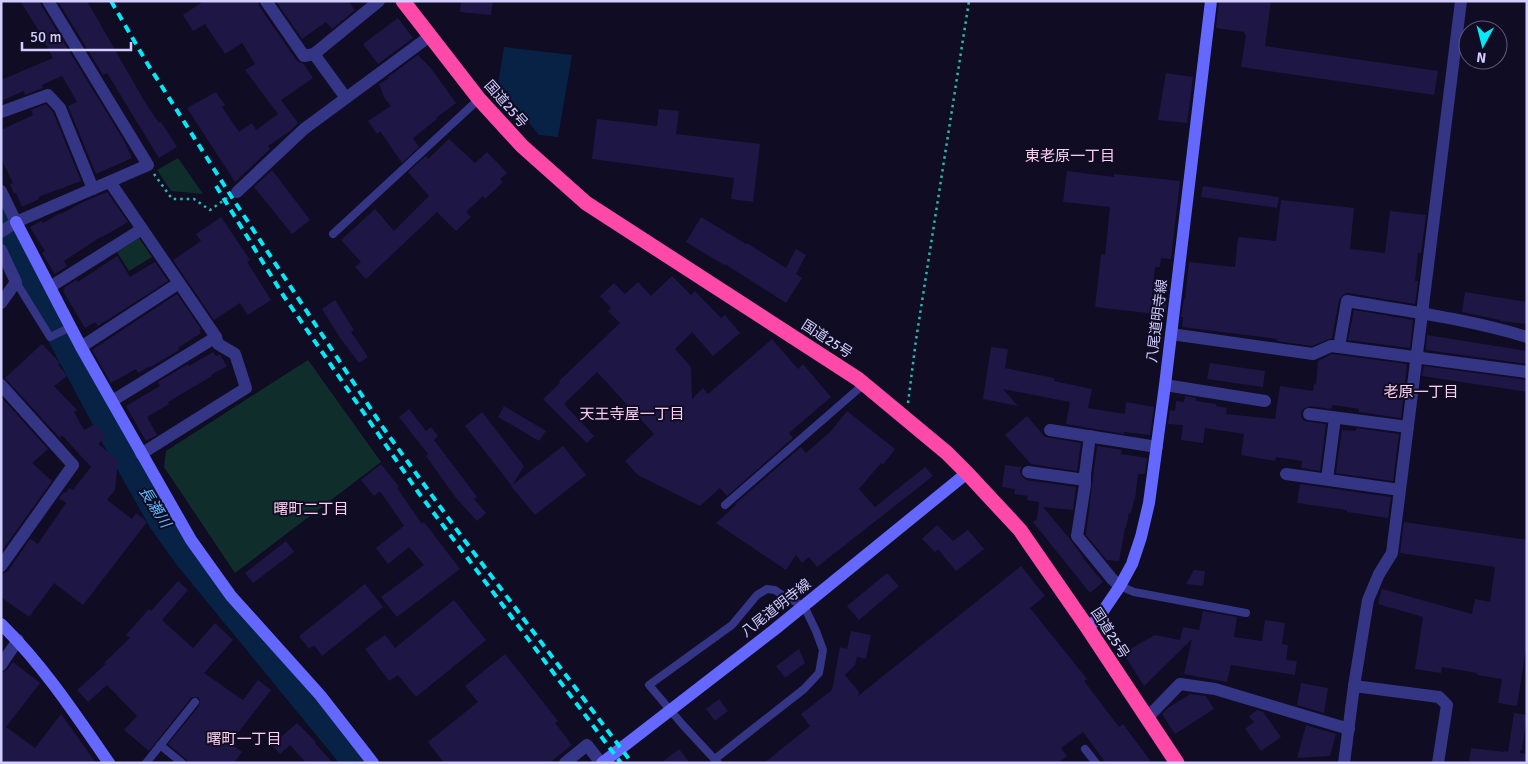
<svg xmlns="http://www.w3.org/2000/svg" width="1528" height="764" font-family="Signika,'Noto Sans JP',sans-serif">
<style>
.green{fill:#0f2e2b}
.water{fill:#082246}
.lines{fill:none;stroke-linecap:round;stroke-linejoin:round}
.river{stroke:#082246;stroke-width:26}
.building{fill:#1e1745}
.path{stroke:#26bbac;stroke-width:2.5;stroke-dasharray:2.5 4;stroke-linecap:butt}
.lane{stroke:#343585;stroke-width:8}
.street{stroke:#343585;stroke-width:12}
.secondary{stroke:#6568ff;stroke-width:12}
.highway{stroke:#ff49a8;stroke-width:15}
.rail{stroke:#00ebf9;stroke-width:4;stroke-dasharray:8 6;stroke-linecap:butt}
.labels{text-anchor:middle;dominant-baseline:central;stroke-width:4;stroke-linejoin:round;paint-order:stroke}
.street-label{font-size:14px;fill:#d2ceff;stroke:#0f0c23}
.neighbourhood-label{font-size:15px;fill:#ffd0f0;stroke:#0f0c23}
.water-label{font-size:15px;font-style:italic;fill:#5cbbff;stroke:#0f0c23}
</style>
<rect width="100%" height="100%" fill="#0f0c23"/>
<!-- green -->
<g class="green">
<polygon points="178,158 203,194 171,191 157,170"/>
<polygon points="139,238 152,257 129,271 117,252"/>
<polygon points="308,360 381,462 235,573 164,467 166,451"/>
</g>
<!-- water -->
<polygon class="water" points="504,47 572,55 558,137 539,135 498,84"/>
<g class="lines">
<!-- river -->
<polyline class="river" points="1,219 32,283 113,435 162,522 187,557 356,763"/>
</g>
<!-- building -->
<g class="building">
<polygon points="20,1 40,1 41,5 124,141 132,158 96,174 68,106 77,102 62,76 42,85 43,88 25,95 24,91 1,101 1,80 53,58 36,26"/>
<polygon points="58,1 87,1 146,104 159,123 161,122 177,147 159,158 107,73 103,75"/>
<polygon points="204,1 258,1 259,6 297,61 304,64 313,78 281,100 298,123 290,131 268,146 270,149 235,182 187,108 216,92 225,105 222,107 239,132 252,123 256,130 278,114 245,70 255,64 242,43 225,54 205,24 193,31 183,15"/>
<polygon points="276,1 348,1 355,10 332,29 326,22 302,39"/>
<polygon points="461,1 493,1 491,15 460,12"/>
<polygon points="1219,1 1271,1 1265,46 1438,71 1434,95 1241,67 1246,35 1244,34 1245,32 1216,28"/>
<polygon points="398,18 413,38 378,64 363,44"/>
<polygon points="418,55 430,67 456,103 436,118 437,119 413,138 419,147 402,163 380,131 377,134 368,121 391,106 385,99 379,84 389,78 388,77"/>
<polygon points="1166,73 1193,77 1187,123 1158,120"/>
<polygon points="46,104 53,112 81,181 38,197 39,199 22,207 16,193 14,194 10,184 13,183 1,159 1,130 33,115 31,110"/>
<polygon points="659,109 679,111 676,134 760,144 753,202 731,199 734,178 592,159 597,119 657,126"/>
<polygon points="449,139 475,163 487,152 507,173 500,179 503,182 485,199 483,196 466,212 471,217 456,231 437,212 366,279 355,267 361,262 341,240 375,209 394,231 429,196 408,172 426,156 428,159"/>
<polygon points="272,170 310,220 292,234 254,187"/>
<polygon points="1067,171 1114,177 1114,174 1180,181 1171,259 1161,258 1160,267 1155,267 1152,295 1167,297 1165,315 1095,307 1101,254 1105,255 1110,207 1063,202"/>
<polygon points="1203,186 1279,197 1277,208 1201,197"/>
<polygon points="107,192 128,222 102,237 102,236 64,261 67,266 55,274 42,253 45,251 30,227 41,221 43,223 60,213 61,214 83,202"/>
<polygon points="1281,200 1354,208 1350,249 1385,253 1390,211 1426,215 1421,253 1418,253 1415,281 1418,281 1415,304 1348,293 1344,294 1339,300 1332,338 1312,346 1277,341 1277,339 1182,327 1183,317 1181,317 1184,299 1185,299 1189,262 1235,267 1238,237 1276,241"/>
<polygon points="221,217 250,260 247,262 271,300 248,315 240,303 214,320 173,260 201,241 196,234"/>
<polygon points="701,217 746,244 747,243 786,268 796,249 806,255 796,274 802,278 786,303 725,264 724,265 686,242"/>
<polygon points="117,256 130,277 155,262 168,281 98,326 95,322 85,328 63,291 65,290 64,288 76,280 78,282"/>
<polygon points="672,276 691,295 695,291 721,318 725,315 740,333 713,356 692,332 675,349 691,367 692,399 703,388 708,394 772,339 798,369 803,364 831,397 789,433 793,438 727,496 720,488 700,506 638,475 625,461 654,434 597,372 564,404 594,436 587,443 543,399 560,383 559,381 620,323 608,311 611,308 600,296 614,283 625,294 638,282 651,296"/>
<polygon points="1465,292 1527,302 1527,324 1500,321 1500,320 1462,312"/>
<polygon points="177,294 201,329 199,330 201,333 178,348 179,350 149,368 148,367 138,373 136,369 111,383 92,350"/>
<polygon points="335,300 354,330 351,332 368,357 359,363 341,339 322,309"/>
<polygon points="1354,310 1413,320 1410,348 1348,340"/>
<polygon points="1427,335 1527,351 1527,364 1426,350"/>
<polygon points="42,344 60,363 58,364 67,376 54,386 77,410 74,412 84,430 95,424 106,436 98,444 118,460 115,490 107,500 132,519 136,513 147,522 83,605 54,583 29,617 1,597 1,574 8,571 30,539 38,544 66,503 59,498 64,492 66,493 69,488 73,490 91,467 62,435 60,438 5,378"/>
<polygon points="991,347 1008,349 1005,368 1054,378 1054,381 1092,389 1088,408 1125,414 1126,402 1154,407 1150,435 1124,432 1124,434 1066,424 1070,402 1003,389 1018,406 983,399"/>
<polygon points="213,352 216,356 220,355 227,366 211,375 212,376 178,396 168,402 169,404 147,417 157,435 146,441 126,406 160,386 158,382 188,364 189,366"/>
<polygon points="1332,354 1407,364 1401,418 1359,412 1359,409 1333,405 1331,409 1310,406 1303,409 1301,412 1301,417 1304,421 1326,424 1320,471 1301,468 1302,461 1276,457 1275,461 1241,455 1244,434 1205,428 1203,443 1181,440 1183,425 1168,424 1170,410 1175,411 1176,401 1184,402 1185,396 1196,398 1196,401 1216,404 1216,406 1227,408 1226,414 1275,419 1280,386 1313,391 1314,384 1316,384 1318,361"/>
<polygon points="1210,363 1265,371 1263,387 1207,379"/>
<polygon points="1424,366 1527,380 1527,392 1422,376"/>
<polygon points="1,397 48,449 32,463 52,481 1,552"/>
<polygon points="504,406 546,431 539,441 498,417"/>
<polygon points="409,409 426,431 431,427 438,436 434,440 477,497 474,499 486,513 477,521 456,498 426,456 428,454 399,417"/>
<polygon points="847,411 895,449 883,465 881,463 859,489 875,507 925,467 933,476 817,567 809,557 802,563 796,555 786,570 716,523 736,505 735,504 801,447 806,453 831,431"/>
<polygon points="482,412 524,466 512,486 465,426"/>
<polygon points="1027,416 1045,437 1081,443 1077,471 1031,464 1005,435"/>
<polygon points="1357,428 1399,434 1393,481 1336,473 1342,430 1355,431"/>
<polygon points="563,446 586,475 535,515 511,486"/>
<polygon points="1097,446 1122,450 1121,454 1147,458 1145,474 1138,474 1135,500 1134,500 1131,514 1129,513 1126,528 1125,528 1119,561 1107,560 1086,535"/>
<polygon points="381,464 399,487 397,488 422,524 424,522 460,569 397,617 381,597 424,565 409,547 388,564 376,548 404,526 380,491 374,496 361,480"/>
<polygon points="1005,465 1021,467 1020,471 1021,475 1026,480 1076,487 1073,510 1043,507 1069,538 1083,557 1082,557 1103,582 1090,593 1033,522 1037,519 1039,502 1027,500 1028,496 1014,494 1015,489 1002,487"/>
<polygon points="1300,484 1391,497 1388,518 1347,512 1347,510 1297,503"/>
<polygon points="1404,522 1527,540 1527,642 1517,706 1498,703 1502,679 1477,675 1477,673 1442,667 1441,673 1415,669 1423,617 1378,604 1382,589 1472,614 1475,599 1490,602 1495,567 1400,553"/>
<polygon points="937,525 953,541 968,530 984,549 956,571 938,549 935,552 922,539"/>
<polygon points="286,541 294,552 253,583 245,573"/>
<polygon points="1021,566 1045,596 1030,608 1087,679 1084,681 1119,727 1123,724 1152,763 1106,763 1083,732 1061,748 1067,756 1058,763 764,763 810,726 801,714 832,690 840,647 847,649 851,631 871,635 866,659 857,657 855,665 845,675 859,692 858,696"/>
<polygon points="1194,570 1205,571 1203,586 1186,584"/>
<polygon points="887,573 899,586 859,620 847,606"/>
<polygon points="178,581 188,590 162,620 193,648 215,623 233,640 204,673 243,700 258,680 271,690 230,743 242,752 234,763 188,763 186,759 168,744 199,706 200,700 198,697 193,697 191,698 149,751 124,730 137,716 107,685 88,702 77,690 106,664 104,663 130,638 126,635 149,609 151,611"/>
<polygon points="365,584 383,607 322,656 314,645 309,649 299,636"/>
<polygon points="454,600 486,640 416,697 398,675 389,681 365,649 385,635 395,648"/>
<polygon points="1203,611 1237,617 1234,637 1262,641 1265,620 1285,623 1282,644 1288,645 1286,660 1297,661 1295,675 1231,665 1227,682 1184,674 1192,639 1144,686 1123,653 1155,635 1180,640 1183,627 1199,630"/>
<polygon points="799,649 805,663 785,678 776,666"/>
<polygon points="505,654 558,721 555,723 572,745 549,763 444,763 428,742 478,702 465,686"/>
<polygon points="13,662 40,683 6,727 35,748 61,714 96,763 1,763 1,673 7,670"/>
<polygon points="1301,683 1328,688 1324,713 1297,705"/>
<polygon points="1190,694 1206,696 1214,709 1175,734 1162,714 1168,708"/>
<polygon points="719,699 728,711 715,721 706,709"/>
<polygon points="1257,710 1263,712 1281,737 1261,751 1245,729 1254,722 1249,716"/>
<polygon points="1514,713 1527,715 1522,750 1520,750 1520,753 1527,754 1527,763 1476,763 1469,761 1471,748 1504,752 1504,751 1508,752"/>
<polygon points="297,723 316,742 315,743 333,763 306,763 290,745 280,754 272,745"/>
<polygon points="1306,725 1336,734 1330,756 1297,758"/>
<polygon points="679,749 690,763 661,763"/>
</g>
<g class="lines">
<!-- path -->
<g class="path">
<polyline points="154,174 172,199 194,199 210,210 227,198"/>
<polyline points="908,403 916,340 969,1"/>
</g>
<!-- lane -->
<g class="lane">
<polyline points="333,234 479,99"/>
<polyline points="16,282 50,337 71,327"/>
<polyline points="725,505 864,384"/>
<polyline points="1120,586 1134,592 1246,613"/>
<polyline points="160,745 182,763"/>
<polyline points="1085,749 1096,763"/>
<polyline points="715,759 804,689 819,673 823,650 816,631 804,606 785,597 775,590 767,589 757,595 732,625 649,685 682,724 718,763"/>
<polyline points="146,763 195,702"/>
</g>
<!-- street -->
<g class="street">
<polyline points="266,1 304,56 314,54 379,1"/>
<polyline points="314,54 346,98"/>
<polyline points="1,112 48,95 60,108 93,189"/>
<polyline points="110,182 216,337"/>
<polyline points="1,191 16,222"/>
<polyline points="237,192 304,129 430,36"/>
<polyline points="1,232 16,222 148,165 48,1"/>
<polyline points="1,250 16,282 1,303"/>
<polyline points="50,287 142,229"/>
<polyline points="1171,334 1313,354 1331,346 1527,372"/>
<polyline points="81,347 179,283"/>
<path d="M 1339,347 L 1347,301 C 1407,311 1468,319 1527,337"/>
<polyline points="1,385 73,465 1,566"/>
<polyline points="1165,385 1265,401"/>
<polyline points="112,401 216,337 218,344 235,354 246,388 141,454"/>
<polyline points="1309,414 1408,427"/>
<polyline points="1050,430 1157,447"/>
<polyline points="1090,436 1085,474 1085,485 1077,536 1112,579 1120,586"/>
<polyline points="1028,472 1085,480"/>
<polyline points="1286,474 1400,490 1461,1"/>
<polyline points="1327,479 1335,418"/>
<polyline points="1,665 18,640"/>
<polyline points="1354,686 1439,697 1447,705 1438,763"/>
<polyline points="1147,718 1180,684 1215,689 1349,729"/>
<polyline points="565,763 587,745 601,763"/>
<polyline points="1344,763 1354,686 1368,600 1379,574 1392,553 1400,490"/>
</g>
<!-- secondary -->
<g class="secondary">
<polyline points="16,222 81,347 191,540 231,596 320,695 373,763"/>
<path d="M 1,624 C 43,665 76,715 109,763"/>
<polyline points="1087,627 1097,620 1120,586 1132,564 1141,537 1149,503 1165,385 1211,1"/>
<polyline points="602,763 774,630 967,473"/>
</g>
<!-- highway -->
<polyline class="highway" points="403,1 479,99 522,146 586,203 858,379 947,453 967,473 1020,530 1087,627 1177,763"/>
<!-- rail -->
<g class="rail">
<polyline points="111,1 147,63 231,196 384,429 462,537 632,763"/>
<polyline points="216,186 283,295 418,492 621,763"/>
</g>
</g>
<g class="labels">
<!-- street labels -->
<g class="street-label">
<text transform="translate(506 104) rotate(49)">国道25号</text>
<text transform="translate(1157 321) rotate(-83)">八尾道明寺線</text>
<text transform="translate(827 339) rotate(33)">国道25号</text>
<text transform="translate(776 608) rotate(-38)">八尾道明寺線</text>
<text transform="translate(1110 633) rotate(57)">国道25号</text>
</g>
<!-- neighbourhood labels -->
<g class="neighbourhood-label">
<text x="1070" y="156">東老原一丁目</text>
<text x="1421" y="392">老原一丁目</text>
<text x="632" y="414">天王寺屋一丁目</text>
<text x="311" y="509">曙町二丁目</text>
<text x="244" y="739">曙町一丁目</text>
</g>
<!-- water labels -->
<g class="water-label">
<text transform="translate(155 507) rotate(58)">長瀬川</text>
</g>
</g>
<!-- border -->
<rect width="1528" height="764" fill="none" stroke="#d2ceff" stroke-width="5"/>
<!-- north arrow -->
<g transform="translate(1483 45) rotate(187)"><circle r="24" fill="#0f0c23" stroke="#5d5a7b"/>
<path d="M0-4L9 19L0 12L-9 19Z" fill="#00ebf9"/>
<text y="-8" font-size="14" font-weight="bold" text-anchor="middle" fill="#d2ceff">N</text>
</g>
<!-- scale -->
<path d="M22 42v8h109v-8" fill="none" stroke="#d2ceff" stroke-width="2.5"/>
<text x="30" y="42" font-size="15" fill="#d2ceff" stroke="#0f0c23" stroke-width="4" paint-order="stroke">50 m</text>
</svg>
